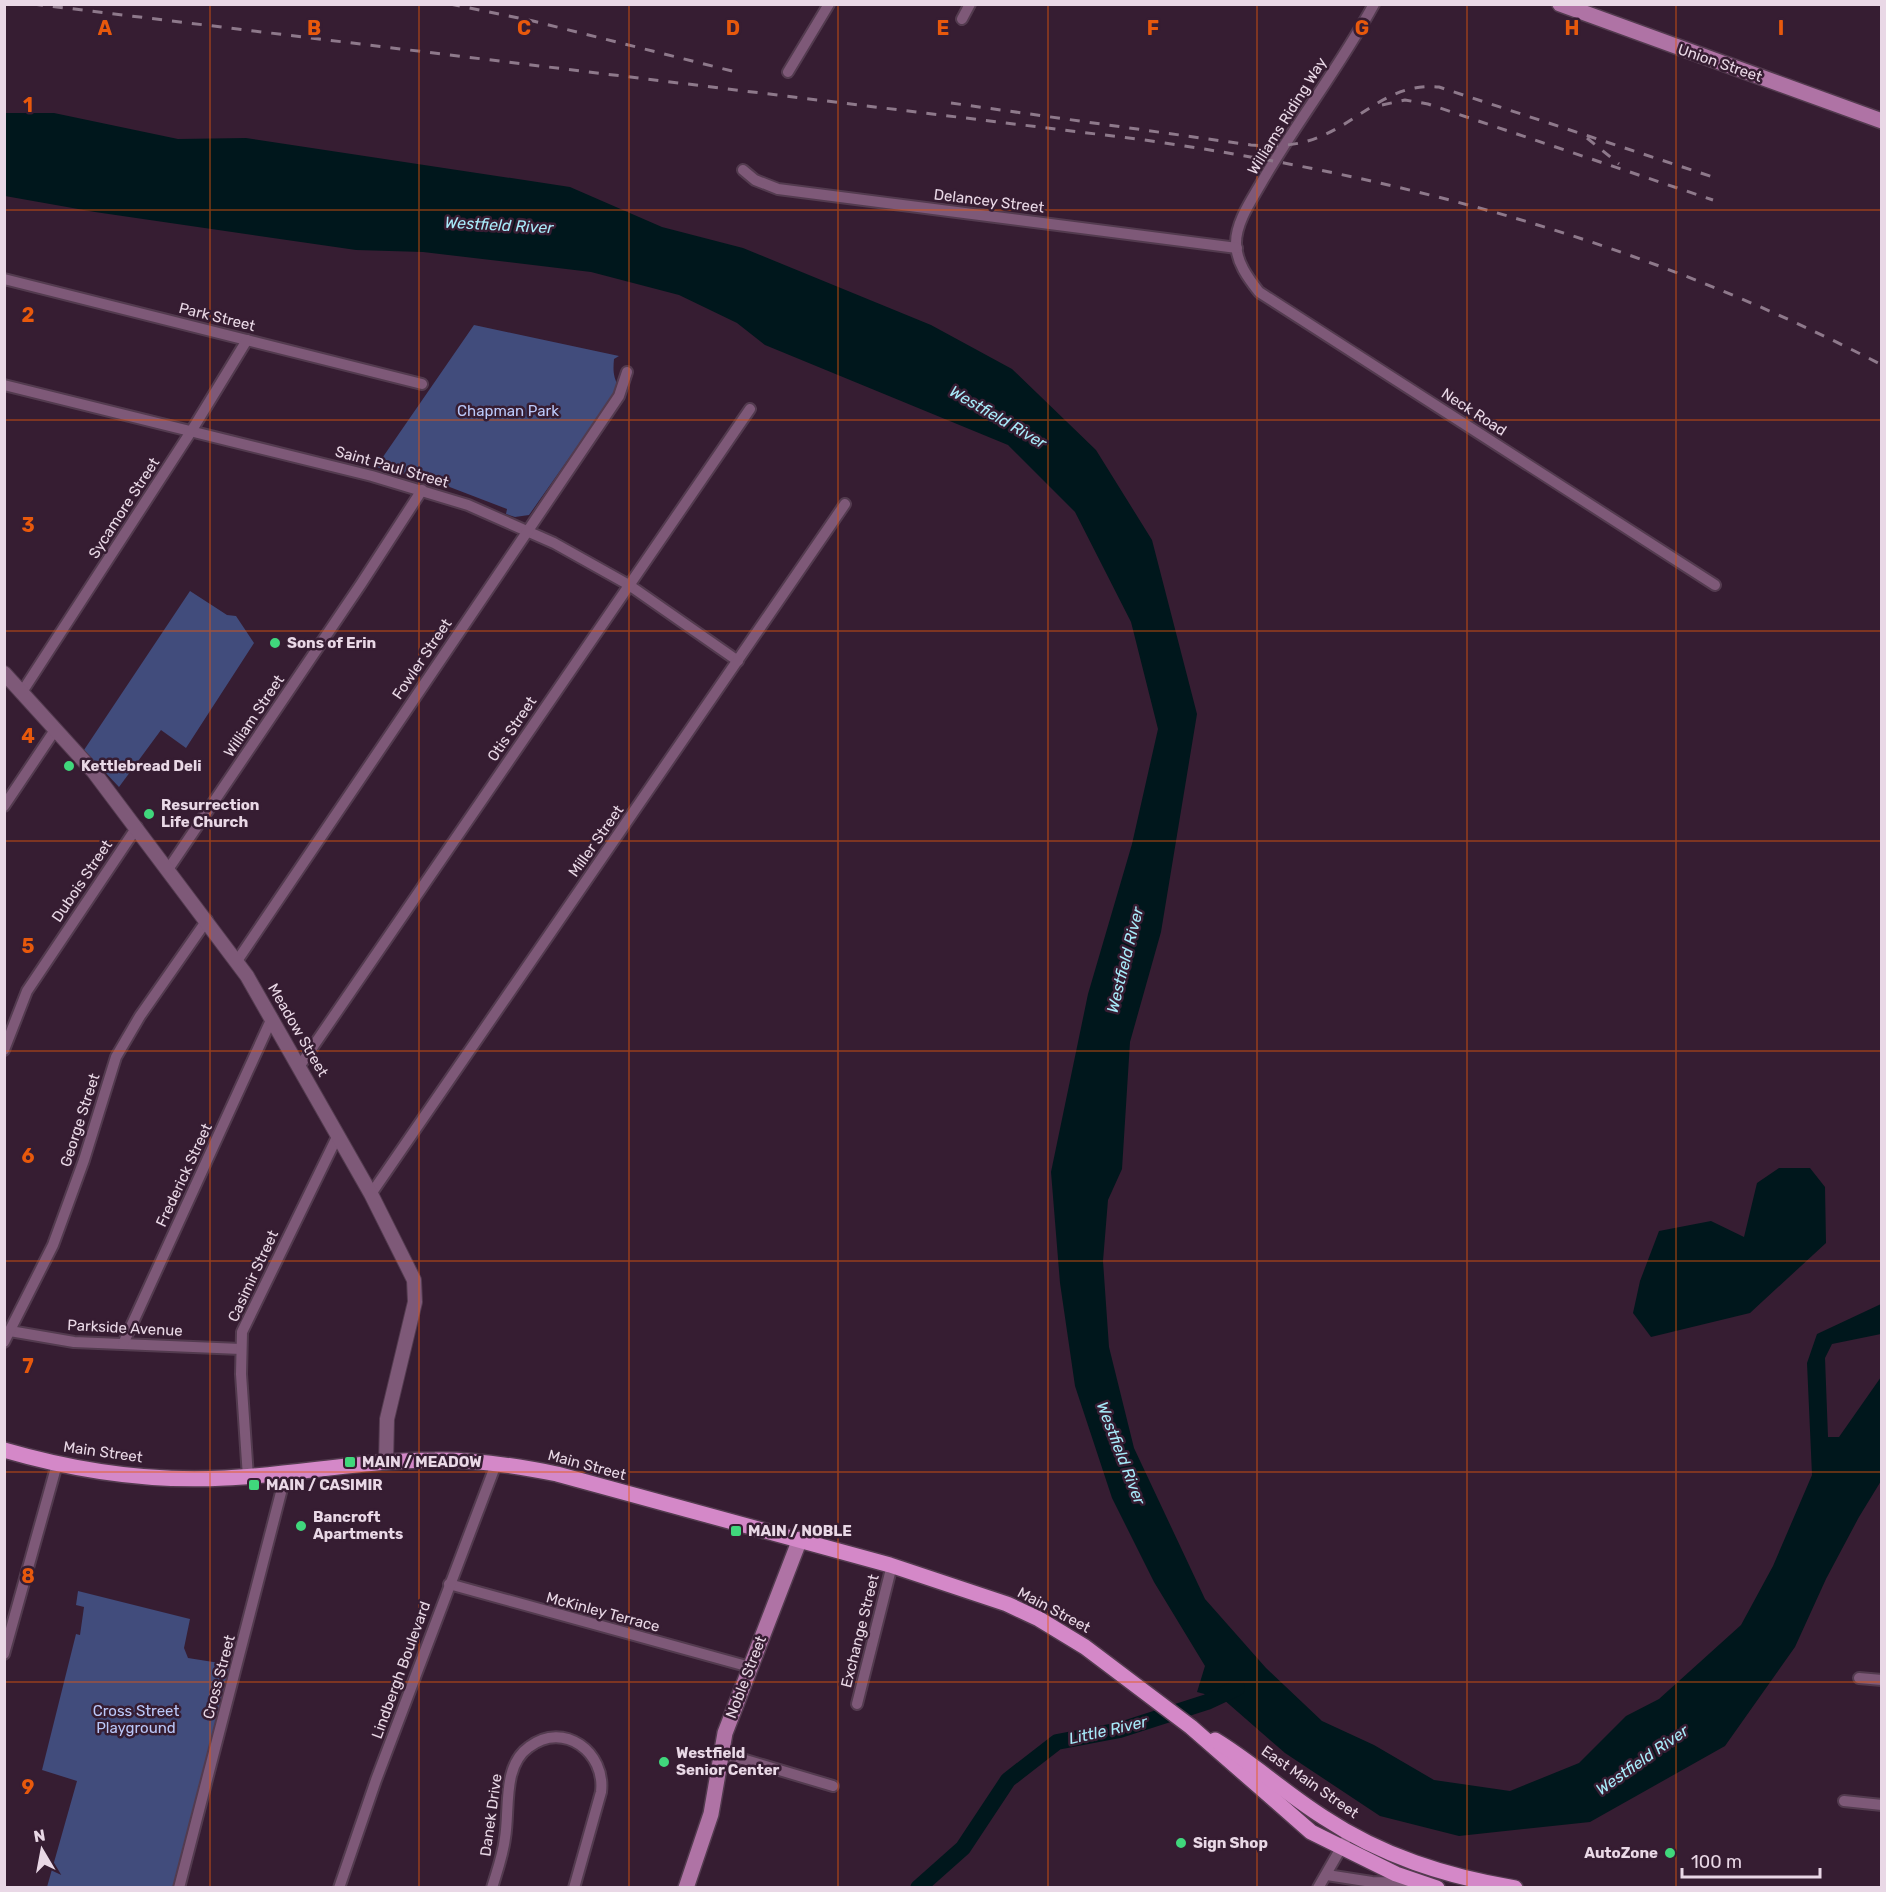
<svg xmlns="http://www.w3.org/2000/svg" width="1886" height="1892" font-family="Rubik,sans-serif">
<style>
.green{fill:#414c7c}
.water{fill:#00171c}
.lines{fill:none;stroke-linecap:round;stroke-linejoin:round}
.river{stroke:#00171c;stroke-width:16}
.minor-casing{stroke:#533b4f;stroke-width:14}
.tertiary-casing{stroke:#533b4f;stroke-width:16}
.secondary-casing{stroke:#533b4f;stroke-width:18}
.primary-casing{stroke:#533b4f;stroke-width:18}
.minor{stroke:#7e5978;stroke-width:10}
.tertiary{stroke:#7e5978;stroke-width:14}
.secondary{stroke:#af73a5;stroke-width:15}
.primary{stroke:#d488c8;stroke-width:15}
.rail{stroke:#8e798b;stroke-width:3;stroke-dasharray:10 10;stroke-linecap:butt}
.grid{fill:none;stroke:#e8590c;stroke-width:1.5;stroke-opacity:0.55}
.poi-dot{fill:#40d77c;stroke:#361d32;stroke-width:2}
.labels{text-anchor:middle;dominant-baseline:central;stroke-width:5;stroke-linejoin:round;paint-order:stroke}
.street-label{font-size:15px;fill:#e9d8e6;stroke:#361d32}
.park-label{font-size:15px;fill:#bbc8f9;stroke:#361d32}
.poi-label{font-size:15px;font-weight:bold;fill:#e9d8e6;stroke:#361d32;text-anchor:start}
.water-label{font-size:16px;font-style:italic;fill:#a8ebfa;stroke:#361d32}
.grid-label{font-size:20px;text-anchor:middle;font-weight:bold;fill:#e8590c;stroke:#361d32;stroke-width:5;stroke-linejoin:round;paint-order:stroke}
</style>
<rect width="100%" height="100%" fill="#361d32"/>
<!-- green -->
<g class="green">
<path d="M 474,325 L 619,356 L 614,359 C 613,370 613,377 619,387 L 529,515 L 515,517 L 506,514 L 507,509 L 434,481 L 376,467 Z"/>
<polygon points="190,591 227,615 236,616 254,643 186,748 161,730 119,787 84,750"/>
<polygon points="78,1591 190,1619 184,1648 188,1658 232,1665 173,1887 47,1887 77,1781 42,1770 76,1634 80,1635 84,1607 76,1605"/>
</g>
<!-- water -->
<g class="water">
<polygon points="4,113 54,113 178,139 246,138 570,187 662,227 743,248 931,325 1012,369 1096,450 1152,540 1197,714 1161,932 1130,1042 1122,1169 1108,1200 1103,1261 1109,1347 1134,1448 1205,1599 1266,1668 1322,1721 1374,1745 1434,1780 1510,1791 1579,1763 1626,1716 1659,1699 1741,1625 1773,1566 1812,1475 1807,1363 1817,1334 1881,1304 1881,1334 1832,1344 1825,1358 1828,1437 1839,1437 1881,1377 1881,1481 1859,1517 1826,1579 1795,1647 1725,1746 1590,1822 1459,1836 1380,1816 1285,1753 1223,1699 1197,1692 1205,1666 1154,1582 1112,1498 1075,1386 1060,1283 1051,1172 1088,994 1132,844 1158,729 1131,622 1075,512 1008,445 765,345 737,323 679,295 591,272 423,252 356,250 95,212 5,196"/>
<polygon points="1779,1168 1810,1168 1825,1187 1826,1243 1750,1313 1651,1337 1633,1313 1640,1281 1659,1231 1711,1221 1744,1237 1757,1183"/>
</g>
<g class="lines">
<!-- river -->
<polyline class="river" points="918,1888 963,1848 1008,1780 1057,1742 1120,1730 1207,1702 1237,1688"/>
<!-- minor casing -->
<g class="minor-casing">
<g id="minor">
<path d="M 1374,4 C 1341,65 1298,120 1263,180 C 1253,198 1236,221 1236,243 C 1236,262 1248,278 1259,292 L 1715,585"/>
<polyline points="962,19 970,4"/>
<polyline points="788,72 829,4"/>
<polyline points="743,170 755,180 778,189 1237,248"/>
<polyline points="4,279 422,384"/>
<polyline points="4,385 372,476 468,505 554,543 629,585 738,661"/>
<polyline points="22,692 192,430 247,340"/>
<polyline points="4,806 55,730"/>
<polyline points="169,868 361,584 422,490"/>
<polyline points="237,961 619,396 627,372"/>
<polyline points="4,1050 27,991 137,827"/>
<polyline points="299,1067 750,409"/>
<polyline points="371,1194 845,504"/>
<polyline points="10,1331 74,1342 241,1349"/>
<polyline points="4,1342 53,1245 84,1160 116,1057 140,1016 207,920"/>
<polyline points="123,1344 272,1018"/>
<polyline points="248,1477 241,1374 242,1332 338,1135"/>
<polyline points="449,1584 750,1667"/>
<polyline points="4,1654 57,1464"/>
<polyline points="1859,1678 1882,1680"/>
<polyline points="857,1704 892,1565"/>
<polyline points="722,1753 833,1786"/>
<polyline points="1844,1801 1882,1805"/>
<polyline points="1327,1875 1372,1882 1416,1883"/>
<polyline points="179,1888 286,1473"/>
<polyline points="339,1888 376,1780 496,1464"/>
<path d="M 492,1888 C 497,1871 503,1855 505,1838 C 510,1809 502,1766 529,1747 C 564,1720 606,1753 601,1792 L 574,1888"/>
<polyline points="1318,1888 1345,1841"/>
</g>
</g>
<!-- tertiary casing -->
<g class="tertiary-casing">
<polyline id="tertiary" points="4,673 93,771 247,976 371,1194 414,1280 415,1302 387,1419 386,1462"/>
</g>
<!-- secondary casing -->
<g class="secondary-casing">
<g id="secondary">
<polyline points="1560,4 1882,121"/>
<polyline points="686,1888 711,1814 725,1733 800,1539"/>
</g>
</g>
<!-- primary casing -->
<g class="primary-casing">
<g id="primary">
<path d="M 4,1450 C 76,1471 151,1482 225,1478 C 295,1475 364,1460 435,1460 C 475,1459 517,1466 557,1474 L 890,1565 L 1007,1604 L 1039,1619 L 1085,1647 L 1191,1727 L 1311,1832 L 1396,1874 L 1437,1888"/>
<path d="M 1215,1740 C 1253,1763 1285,1793 1323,1817 C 1382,1856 1445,1876 1515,1888"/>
</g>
</g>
<!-- minor -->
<use href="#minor" class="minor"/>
<!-- tertiary -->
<use href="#tertiary" class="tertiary"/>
<!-- secondary -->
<use href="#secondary" class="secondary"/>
<!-- primary -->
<use href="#primary" class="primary"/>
<!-- rail -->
<g class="rail">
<path d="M 33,4 L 1137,139 C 1402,176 1643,241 1882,365"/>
<polyline points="450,4 533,21 736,72"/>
<path d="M 951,103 L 1251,145 C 1274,147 1298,146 1319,137 C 1362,120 1389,82 1439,87 L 1713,177"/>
<polyline points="1382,105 1405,100 1428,104 1713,200"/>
<polyline points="1587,138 1619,164"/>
</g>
</g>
<!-- grid -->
<path class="grid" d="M 210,4 L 210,1888M 419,4 L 419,1888M 629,4 L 629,1888M 838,4 L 838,1888M 1048,4 L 1048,1888M 1257,4 L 1257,1888M 1467,4 L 1467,1888M 1676,4 L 1676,1888M 4,210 L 1882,210M 4,420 L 1882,420M 4,631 L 1882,631M 4,841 L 1882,841M 4,1051 L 1882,1051M 4,1261 L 1882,1261M 4,1472 L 1882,1472M 4,1682 L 1882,1682"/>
<!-- markers -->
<g class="poi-dot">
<circle cx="275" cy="643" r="6"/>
<circle cx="69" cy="766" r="6"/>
<circle cx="149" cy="814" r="6"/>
<rect x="344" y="1456" width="12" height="12" rx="3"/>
<rect x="248" y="1479" width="12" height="12" rx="3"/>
<circle cx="301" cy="1526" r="6"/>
<rect x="730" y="1525" width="12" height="12" rx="3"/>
<circle cx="664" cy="1762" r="6"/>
<circle cx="1181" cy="1843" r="6"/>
<circle cx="1670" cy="1853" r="6"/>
</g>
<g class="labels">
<!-- street labels -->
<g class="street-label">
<text transform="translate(1720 63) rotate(19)">Union Street</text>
<text transform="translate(1287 116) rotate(-58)">Williams Riding Way</text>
<text transform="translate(989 201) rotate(7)">Delancey Street</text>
<text transform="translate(217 317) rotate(14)">Park Street</text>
<text transform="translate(1474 412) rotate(33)">Neck Road</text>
<text transform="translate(392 467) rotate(16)">Saint Paul Street</text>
<text transform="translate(124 508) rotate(-57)">Sycamore Street</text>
<text transform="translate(422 659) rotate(-56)">Fowler Street</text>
<text transform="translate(254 716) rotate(-56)">William Street</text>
<text transform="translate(512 729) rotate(-56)">Otis Street</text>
<text transform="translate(596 841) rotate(-55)">Miller Street</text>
<text transform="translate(82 881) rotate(-56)">Dubois Street</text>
<text transform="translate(298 1030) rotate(60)">Meadow Street</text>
<text transform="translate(80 1120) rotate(-72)">George Street</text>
<text transform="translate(184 1175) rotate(-65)">Frederick Street</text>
<text transform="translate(253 1276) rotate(-65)">Casimir Street</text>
<text transform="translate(125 1328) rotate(3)">Parkside Avenue</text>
<text transform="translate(103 1452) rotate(8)">Main Street</text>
<text transform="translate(587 1465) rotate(15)">Main Street</text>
<text transform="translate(1054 1610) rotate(28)">Main Street</text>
<text transform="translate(603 1612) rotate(15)">McKinley Terrace</text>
<text transform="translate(860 1631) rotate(-76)">Exchange Street</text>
<text transform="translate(401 1670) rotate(-70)">Lindbergh Boulevard</text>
<text transform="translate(219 1677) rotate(-75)">Cross Street</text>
<text transform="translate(746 1677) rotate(-69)">Noble Street</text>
<text transform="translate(1310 1782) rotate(35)">East Main Street</text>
<text transform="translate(491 1815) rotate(-82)">Danek Drive</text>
</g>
<!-- park labels -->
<g class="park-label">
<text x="508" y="411">Chapman Park</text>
<text x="136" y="1711">Cross Street<tspan x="136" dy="17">Playground</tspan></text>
</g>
<!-- poi labels -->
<g class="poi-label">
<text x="287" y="643">Sons of Erin</text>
<text x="81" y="766">Kettlebread Deli</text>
<text x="161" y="805">Resurrection<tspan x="161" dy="17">Life Church</tspan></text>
<text x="362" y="1462">MAIN / MEADOW</text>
<text x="266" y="1485">MAIN / CASIMIR</text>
<text x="313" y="1517">Bancroft<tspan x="313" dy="17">Apartments</tspan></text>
<text x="748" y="1531">MAIN / NOBLE</text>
<text x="676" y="1753">Westfield<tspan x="676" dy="17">Senior Center</tspan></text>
<text x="1193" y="1843">Sign Shop</text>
<text x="1658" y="1853" text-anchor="end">AutoZone</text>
</g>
<!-- water labels -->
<g class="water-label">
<text transform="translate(499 225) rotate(3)">Westfield River</text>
<text transform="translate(998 417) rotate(30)">Westfield River</text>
<text transform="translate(1125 960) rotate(-76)">Westfield River</text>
<text transform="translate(1121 1453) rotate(69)">Westfield River</text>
<text transform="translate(1108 1730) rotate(-13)">Little River</text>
<text transform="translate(1642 1760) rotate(-35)">Westfield River</text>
</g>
</g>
<g class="grid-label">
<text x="105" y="35">A</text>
<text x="314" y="35">B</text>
<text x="524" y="35">C</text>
<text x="733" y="35">D</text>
<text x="943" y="35">E</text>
<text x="1153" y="35">F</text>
<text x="1362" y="35">G</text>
<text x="1572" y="35">H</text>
<text x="1781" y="35">I</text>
<text x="28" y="112">1</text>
<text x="28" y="322">2</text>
<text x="28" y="532">3</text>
<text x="28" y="743">4</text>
<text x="28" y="953">5</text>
<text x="28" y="1163">6</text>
<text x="28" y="1373">7</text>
<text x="28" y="1583">8</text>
<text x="28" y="1794">9</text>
</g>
<!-- border -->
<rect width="1886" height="1892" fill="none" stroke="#e9d8e6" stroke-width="12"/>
<!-- north arrow -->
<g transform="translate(42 1850) rotate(350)" stroke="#361d32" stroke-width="4.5" paint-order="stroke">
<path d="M0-4.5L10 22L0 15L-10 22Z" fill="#e9d8e6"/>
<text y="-9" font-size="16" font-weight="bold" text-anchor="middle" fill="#e9d8e6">N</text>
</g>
<!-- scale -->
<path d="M1682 1868v9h138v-9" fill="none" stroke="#e9d8e6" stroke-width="3"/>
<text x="1691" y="1868" font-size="18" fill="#e9d8e6" stroke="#361d32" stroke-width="4.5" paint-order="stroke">100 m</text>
</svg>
